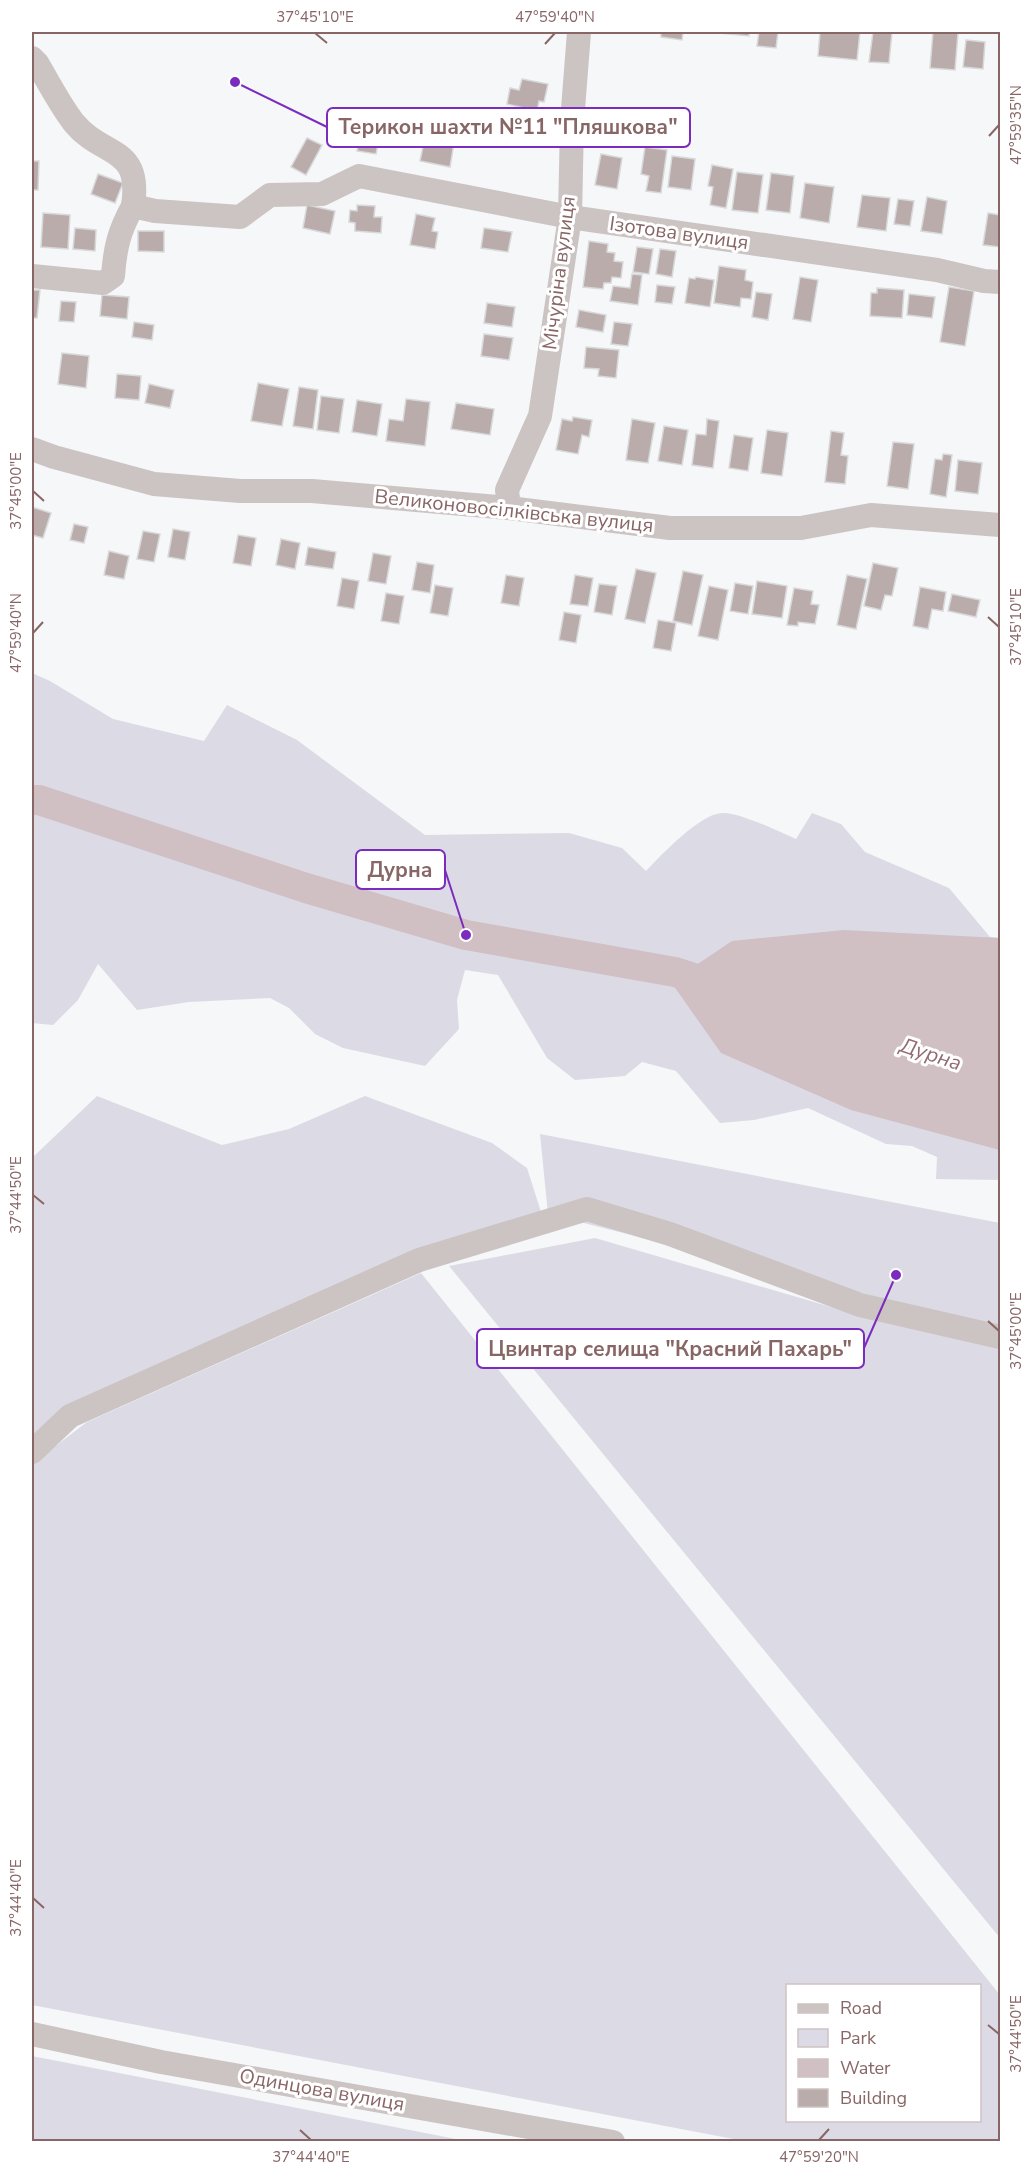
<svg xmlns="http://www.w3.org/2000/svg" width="1032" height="2173" font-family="'Nunito Sans',sans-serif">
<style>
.green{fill:#dcdbe5;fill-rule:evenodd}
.water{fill:#d0bfc3}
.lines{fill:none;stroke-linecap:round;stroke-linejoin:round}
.river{stroke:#d0bfc3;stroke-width:30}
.building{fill:#bbacac;stroke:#d8d9da;stroke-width:1.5}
.minor{stroke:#ccc3c3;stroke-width:24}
.ticks{fill:none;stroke:#866;stroke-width:2}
.labels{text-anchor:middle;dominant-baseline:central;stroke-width:6;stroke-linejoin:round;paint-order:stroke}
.street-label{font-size:20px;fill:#866;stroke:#fff}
.water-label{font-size:21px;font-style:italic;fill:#926c72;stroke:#fff}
.leader{fill:none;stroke:#7b2cbf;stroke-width:2}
.callout-dot{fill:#7b2cbf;stroke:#fff;stroke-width:2}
.callout{fill:#fff;stroke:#7b2cbf;stroke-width:2}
.callout-label{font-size:21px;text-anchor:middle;font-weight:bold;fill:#866}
.neatline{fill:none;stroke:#866;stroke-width:2}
.ticks-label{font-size:15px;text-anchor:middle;fill:#866}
</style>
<rect width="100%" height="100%" fill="#f5f7f8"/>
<!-- green -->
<g class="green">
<path d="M 32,673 L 50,681 L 113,719 L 204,741 L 227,705 L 297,740 L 425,835 L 569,833 L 622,848 L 646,871 C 661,855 700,814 722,813 C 739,812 780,832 796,839 L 812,813 L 841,824 L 865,852 L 949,888 L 990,937 L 1000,938 L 996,1149 L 1000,1152 L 1000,1180 L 936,1179 L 937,1157 L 912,1146 L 886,1144 L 808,1108 L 754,1120 L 720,1123 L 676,1071 L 642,1062 L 625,1076 L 575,1080 L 547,1058 L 498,975 L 465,970 L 457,1000 L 459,1029 L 425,1066 L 343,1048 L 315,1034 L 289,1008 L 270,998 L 189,1002 L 137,1010 L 98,964 L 78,1000 L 53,1025 L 32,1023 Z"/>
<polygon points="97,1096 222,1145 289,1129 365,1096 492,1143 527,1168 542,1215 32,1441 32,1158"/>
<polygon points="540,1134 1000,1223 1000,1328 548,1214"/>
<polygon points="595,1238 855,1314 1000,1348 1000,1938 449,1266"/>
<path d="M 421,1273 L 1000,1995 L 1000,2141 L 744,2141 L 32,2005 L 32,1464 L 87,1422 ZM 788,1986 L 980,1986 L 980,2120 L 788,2120 Z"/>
<polygon points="32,2056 466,2141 32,2141"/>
</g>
<!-- water -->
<polygon class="water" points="844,930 1000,938 1000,1152 996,1149 851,1110 721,1053 671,982 732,941"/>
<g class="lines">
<!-- river -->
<polyline class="river" points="32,800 39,800 306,888 466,935 675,972 722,987"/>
</g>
<!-- building -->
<g class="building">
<polygon points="661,32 683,32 682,40 661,37"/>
<polygon points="709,32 749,32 749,36"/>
<polygon points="759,32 778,32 776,48 757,46"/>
<polygon points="820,32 860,32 857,60 818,56"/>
<polygon points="873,32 892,32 889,63 869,62"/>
<polygon points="933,32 958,33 955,70 930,68"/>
<polygon points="966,40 985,42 983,69 963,67"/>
<polygon points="522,79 548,84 544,102 539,101 537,111 507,104 510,88 519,90"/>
<polygon points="362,126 381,129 376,154 357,151"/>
<polygon points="425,137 454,143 450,167 420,161"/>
<polygon points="307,138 322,145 306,175 291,167"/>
<polygon points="645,147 667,150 661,193 646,191 649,176 641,174"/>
<polygon points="601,154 622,158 617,189 595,185"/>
<polygon points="672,156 695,159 691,190 668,187"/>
<polygon points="32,161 39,161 38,190 32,190"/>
<polygon points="712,165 733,169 726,208 710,205 713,187 708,186"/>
<polygon points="737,172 763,175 758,213 732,210"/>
<polygon points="771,173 794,176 790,213 766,210"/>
<polygon points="98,174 123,183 115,203 91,194"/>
<polygon points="805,183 834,187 829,223 800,218"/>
<polygon points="862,195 890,198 886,231 857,227"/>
<polygon points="927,197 947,201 942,234 921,231"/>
<polygon points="898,199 914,201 910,226 894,224"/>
<polygon points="307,205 335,211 330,234 303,228"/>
<polygon points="357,205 375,206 374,217 382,217 381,233 355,231 355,223 349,222 350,210 357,211"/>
<polygon points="43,213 70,215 68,249 41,247"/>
<polygon points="988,213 1000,215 1000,247 983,245"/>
<polygon points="416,214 435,218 432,231 438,232 435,249 410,245"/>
<polygon points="75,228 96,230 95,251 73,249"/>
<polygon points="484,228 512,232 508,252 481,248"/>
<polygon points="138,231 164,231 164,252 138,251"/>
<polygon points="589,241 608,244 607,252 615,253 614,261 623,262 621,278 612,277 611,283 604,283 603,289 583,287"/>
<polygon points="637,247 653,249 649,274 633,272"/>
<polygon points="660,249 676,251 672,277 656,274"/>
<polygon points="719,266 746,270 745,280 753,282 751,299 741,298 740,307 714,303"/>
<polygon points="632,274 642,275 638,305 610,301 613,286 630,288"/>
<polygon points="696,277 714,280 710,307 685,303 689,278 695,279"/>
<polygon points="800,277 818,280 811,322 793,319"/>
<polygon points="657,285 675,287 672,304 655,302"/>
<polygon points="949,287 974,291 965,346 940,342"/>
<polygon points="877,288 904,290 902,318 870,316 871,293 877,293"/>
<polygon points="32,290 40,290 37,318 32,318"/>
<polygon points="756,292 772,294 768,320 752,317"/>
<polygon points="909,294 935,297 932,318 907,315"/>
<polygon points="102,295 129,297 127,319 100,316"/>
<polygon points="61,301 76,302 74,322 59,321"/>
<polygon points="487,303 515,307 512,327 484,323"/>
<polygon points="579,310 606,315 603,332 576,327"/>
<polygon points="134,322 154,325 152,340 132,337"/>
<polygon points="614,322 632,324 628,346 611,344"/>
<polygon points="484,334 513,338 509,360 481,356"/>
<polygon points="586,347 619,350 616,378 598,376 599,369 584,368"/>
<polygon points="62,353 89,356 86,388 58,384"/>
<polygon points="117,374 141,376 139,400 115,398"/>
<polygon points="258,383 289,389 282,426 251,421"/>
<polygon points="149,384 174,390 170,408 145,403"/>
<polygon points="299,387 318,390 313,429 293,426"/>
<polygon points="321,396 344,399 339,433 317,430"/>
<polygon points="406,399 430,402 425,446 386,441 389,419 403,421"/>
<polygon points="357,400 382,404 377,436 352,432"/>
<polygon points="456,403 494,409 490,435 451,429"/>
<polygon points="573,417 592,420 589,437 582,435 578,454 556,450 562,419 572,421"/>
<polygon points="632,419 655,423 648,463 626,460"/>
<polygon points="707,419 719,421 713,468 692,465 696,434 706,435"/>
<polygon points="664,426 688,430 682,465 658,461"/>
<polygon points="767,430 788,433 782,476 761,473"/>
<polygon points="831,431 844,433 841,455 848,456 845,484 825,482"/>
<polygon points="734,435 753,438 748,471 729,468"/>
<polygon points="893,442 914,444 908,489 887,486"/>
<polygon points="943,454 952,455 946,497 930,494 935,459 942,460"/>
<polygon points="958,460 982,463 978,494 955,491"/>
<polygon points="32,507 51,513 43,538 32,535"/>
<polygon points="74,524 88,527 84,543 70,540"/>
<polygon points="173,529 190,532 185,560 168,557"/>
<polygon points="143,531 160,534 154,562 137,559"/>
<polygon points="238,535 256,538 251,566 233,563"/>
<polygon points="281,539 300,543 295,569 276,565"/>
<polygon points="308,547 336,552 333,569 305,565"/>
<polygon points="109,551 129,556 124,579 104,575"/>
<polygon points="373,553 391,556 386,584 368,581"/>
<polygon points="417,562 434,565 430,593 412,590"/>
<polygon points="873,563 898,568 892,596 885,595 881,610 864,606"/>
<polygon points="636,569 656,573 645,623 625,619"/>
<polygon points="683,571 703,575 692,625 673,621"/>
<polygon points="506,575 524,578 519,606 501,603"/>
<polygon points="575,575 593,578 588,606 570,604"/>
<polygon points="847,575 867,579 856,629 837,625"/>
<polygon points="342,578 359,581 354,609 337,606"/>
<polygon points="757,581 787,586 782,618 752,614"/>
<polygon points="735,583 753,586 748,614 730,611"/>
<polygon points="599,584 617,586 612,615 594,612"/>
<polygon points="435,585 453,588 448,616 430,613"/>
<polygon points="709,586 728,590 718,640 698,636"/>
<polygon points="920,587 946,592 943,611 932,609 928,629 913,626"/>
<polygon points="794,588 813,591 811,604 819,605 815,624 798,622 798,626 787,625"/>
<polygon points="386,593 404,596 399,624 381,621"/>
<polygon points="952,594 980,600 976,617 948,611"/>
<polygon points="564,612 581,615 576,643 559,640"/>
<polygon points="658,620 676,623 671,651 653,648"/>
</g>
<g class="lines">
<!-- minor -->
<g class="minor">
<path d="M 32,58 L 37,63 C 49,83 60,105 74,123 C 103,158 142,145 133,206"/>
<path d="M 32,276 L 103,283 L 113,276 C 115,248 119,231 133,206 L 155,211 L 240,217 L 270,195 L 322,194 L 359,176 L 570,217 L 937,270 L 984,281 L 1000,282"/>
<polyline points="32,449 54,457 154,484 240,491 312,491 509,508 670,528 801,528 871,515 1000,525"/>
<polyline points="509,508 507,490 540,416 570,217 572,122 579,32"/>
<polyline points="32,1452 70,1416 419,1260 587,1209 670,1234 860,1305 1000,1337"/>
<polyline points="32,2034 161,2062 613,2142"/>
</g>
</g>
<!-- ticks -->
<path class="ticks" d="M 315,33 L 327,43M 545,44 L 555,33M 989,136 L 999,125M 33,491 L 44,501M 988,617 L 999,627M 33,633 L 43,622M 33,1195 L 44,1204M 988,1321 L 999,1331M 33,1898 L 44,1908M 988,2025 L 999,2034M 300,2130 L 311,2140M 819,2140 L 829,2129"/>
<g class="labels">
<!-- street labels -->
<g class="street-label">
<text transform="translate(679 233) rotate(8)">Ізотова вулиця</text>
<text transform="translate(559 273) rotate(-83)">Мічуріна вулиця</text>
<text transform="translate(514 511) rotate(6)">Великоновосілківська вулиця</text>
<text transform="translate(322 2090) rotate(10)">Одинцова вулиця</text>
</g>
<!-- water labels -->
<g class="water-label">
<text transform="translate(931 1054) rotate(18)">Дурна</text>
</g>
</g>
<!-- callouts -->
<path class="leader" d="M235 82L327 127M466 935L445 870M896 1275L864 1348"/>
<g class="callout-dot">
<circle cx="235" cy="82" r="6"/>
<circle cx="466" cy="935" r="6"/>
<circle cx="896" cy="1275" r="6"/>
</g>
<g class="callout">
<rect x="327" y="108" width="363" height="39" rx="6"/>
<rect x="356" y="850" width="89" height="39" rx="6"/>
<rect x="477" y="1329" width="387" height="39" rx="6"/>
</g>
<g class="callout-label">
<text x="508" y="134">Терикон шахти №11 "Пляшкова"</text>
<text x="400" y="877">Дурна</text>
<text x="670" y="1356">Цвинтар селища "Красний Пахарь"</text>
</g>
<!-- border -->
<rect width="1032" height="2173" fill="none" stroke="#ffffff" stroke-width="66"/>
<!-- legend -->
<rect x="786" y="1984" width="195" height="138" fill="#ffffff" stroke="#cfc2c2" stroke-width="1.5"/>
<rect x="798" y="2004" width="30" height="9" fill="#ccc3c3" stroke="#cfc2c2" stroke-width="1.5"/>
<text x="840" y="2014" font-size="18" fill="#886666">Road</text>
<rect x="798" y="2029" width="30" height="18" fill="#dcdbe5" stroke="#cfc2c2" stroke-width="1.5"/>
<text x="840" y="2044" font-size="18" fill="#886666">Park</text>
<rect x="798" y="2059" width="30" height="18" fill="#d0bfc3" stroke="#cfc2c2" stroke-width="1.5"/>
<text x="840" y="2074" font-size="18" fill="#886666">Water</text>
<rect x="798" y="2089" width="30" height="18" fill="#bbacac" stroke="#cfc2c2" stroke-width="1.5"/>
<text x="840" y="2104" font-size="18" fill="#886666">Building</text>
<rect x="33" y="33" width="966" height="2107" class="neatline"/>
<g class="ticks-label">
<text x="315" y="22">37°45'10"E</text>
<text x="555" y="22">47°59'40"N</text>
<text transform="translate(1016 125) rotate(-90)" y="5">47°59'35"N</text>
<text transform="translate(16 491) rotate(-90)" y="5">37°45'00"E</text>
<text transform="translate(1016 627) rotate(-90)" y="5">37°45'10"E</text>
<text transform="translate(16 633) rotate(-90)" y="5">47°59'40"N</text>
<text transform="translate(16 1195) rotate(-90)" y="5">37°44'50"E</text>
<text transform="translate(1016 1331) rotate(-90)" y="5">37°45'00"E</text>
<text transform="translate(16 1898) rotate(-90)" y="5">37°44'40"E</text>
<text transform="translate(1016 2034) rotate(-90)" y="5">37°44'50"E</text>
<text x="311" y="2162">37°44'40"E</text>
<text x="819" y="2162">47°59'20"N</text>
</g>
</svg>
